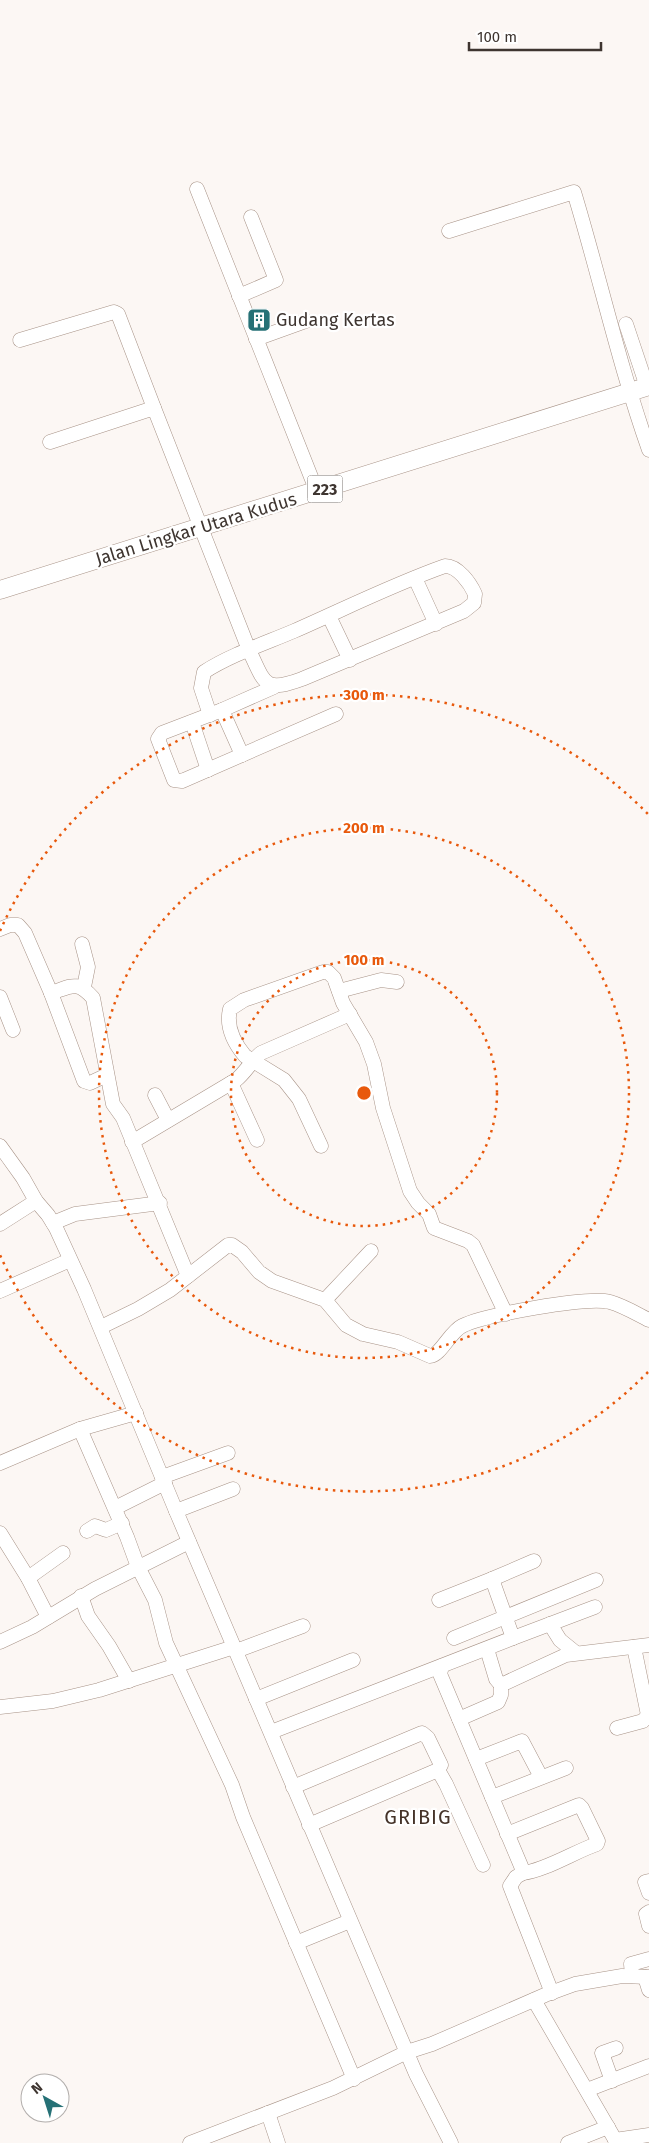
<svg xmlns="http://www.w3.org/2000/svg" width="649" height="2143" font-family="'Fira Sans',sans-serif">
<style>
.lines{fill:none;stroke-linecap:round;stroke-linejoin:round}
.minor-casing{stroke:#a89387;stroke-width:15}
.major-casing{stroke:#a89387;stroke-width:19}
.minor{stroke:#fff;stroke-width:14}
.major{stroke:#fff;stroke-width:18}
.ring{fill:none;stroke:#e8590c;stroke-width:2.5;stroke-dasharray:2.5 5}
.labels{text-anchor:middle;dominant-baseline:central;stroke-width:4.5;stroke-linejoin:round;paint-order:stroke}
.shield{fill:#fff;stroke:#78726e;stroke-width:1}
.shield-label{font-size:16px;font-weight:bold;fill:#3e3530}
.poi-label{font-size:18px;fill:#3e3530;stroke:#fff;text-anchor:start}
.street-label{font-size:18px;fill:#3e3530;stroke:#fff}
.quarter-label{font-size:20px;letter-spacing:1px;fill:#453329;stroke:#fff}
.centre{fill:#e8590c;stroke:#fff;stroke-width:2.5}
.ring-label{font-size:15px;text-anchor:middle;font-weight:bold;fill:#e8590c;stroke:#fff;stroke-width:4.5;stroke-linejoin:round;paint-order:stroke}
</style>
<rect width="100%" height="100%" fill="#fcf7f4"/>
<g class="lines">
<!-- minor casing -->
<g class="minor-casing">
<g id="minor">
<polyline points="197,189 317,492"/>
<path d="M 449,231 L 574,192 C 600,278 619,365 649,450"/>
<polyline points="239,296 276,280 251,217"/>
<polyline points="626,324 647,387"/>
<polyline points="256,339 306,321"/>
<polyline points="20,340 114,312 118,314 154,408"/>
<path d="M 50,442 L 154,408 L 249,650 C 265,684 264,693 302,679 L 464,611 L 474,603 L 475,594 C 470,583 458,566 445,566 C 394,584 344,609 294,631 C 266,643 230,655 204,672 L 201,688 L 210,715"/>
<polyline points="415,578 436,624"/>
<polyline points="329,616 350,660"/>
<polyline points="274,687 222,710 162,733 158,739 174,780 182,781 336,714"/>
<polyline points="222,710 242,755"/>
<polyline points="192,722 208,770"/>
<polyline points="0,929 10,925 18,925 25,933 51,993 84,1081 90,1083 107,1075"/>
<polyline points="82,944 88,967 84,987"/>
<polyline points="339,991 381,980 397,982"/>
<path d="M 51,993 C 72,986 77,980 93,998 L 113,1104 L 123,1118 L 188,1276"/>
<polyline points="0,997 13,1030"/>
<polyline points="231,1083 257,1140"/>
<polyline points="155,1095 168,1120"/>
<path d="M 132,1142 L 236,1080 C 246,1072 251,1061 261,1053 L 350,1014"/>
<polyline points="0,1146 23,1178 36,1201 48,1215 56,1228 84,1289 176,1511 416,2074 451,2143"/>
<path d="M 321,1146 L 299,1099 L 284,1080 L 245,1056 C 234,1043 226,1026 230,1009 L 244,1000 L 323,972 L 328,972 L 334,978 L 343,1003 L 366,1042 L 374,1064 L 383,1108 L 410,1191 L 418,1203 L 429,1214 L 434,1228 L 468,1241 L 473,1245 L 506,1314"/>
<polyline points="53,1223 75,1214 160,1203"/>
<polyline points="0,1224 36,1201"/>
<polyline points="0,1291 70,1260"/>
<polyline points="325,1300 371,1251"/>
<path d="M 101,1327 L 138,1309 L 170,1290 L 228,1245 L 232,1245 L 242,1252 L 259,1272 L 272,1281 L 325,1300 L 346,1325 L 363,1334 L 398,1342 L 430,1356 C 440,1356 450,1332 462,1326 C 485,1315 587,1296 610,1302 C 624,1306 637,1314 649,1320"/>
<polyline points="80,1429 127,1537 138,1567 155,1600 166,1643 232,1785 243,1817 354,2079"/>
<polyline points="0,1463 80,1429 136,1413"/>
<polyline points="162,1477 228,1453"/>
<polyline points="115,1508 165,1483"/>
<polyline points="176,1511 233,1489"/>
<polyline points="87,1531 95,1526 106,1530 122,1523"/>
<polyline points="0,1533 28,1578 48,1617"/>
<polyline points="28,1578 63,1553"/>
<polyline points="81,1596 88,1616 109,1646 129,1681"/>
<polyline points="439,1600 492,1579"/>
<polyline points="550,1624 560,1640 576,1653"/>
<polyline points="454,1638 596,1580"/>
<polyline points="513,1638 595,1607"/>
<polyline points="0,1642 32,1627 95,1589 189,1542"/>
<polyline points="487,1649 496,1679 501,1685 566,1655 649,1645"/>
<polyline points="236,1651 303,1626"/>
<polyline points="442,1666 440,1674 521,1866 523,1873 516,1877 510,1886 552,1993"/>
<polyline points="256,1699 353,1660"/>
<polyline points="0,1707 53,1701 99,1690 234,1647"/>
<polyline points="459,1719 498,1702 501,1695 501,1685"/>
<polyline points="617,1728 643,1721 648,1715 634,1647"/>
<polyline points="271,1732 513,1638 492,1579 534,1561"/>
<polyline points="476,1759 522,1741 541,1777"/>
<polyline points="438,1770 446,1784 483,1865"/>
<polyline points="293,1787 422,1733 428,1738 441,1765 438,1770 309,1825"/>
<polyline points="492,1797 566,1768"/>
<path d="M 507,1834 L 579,1805 L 582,1808 L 598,1841 L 597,1844 C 576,1851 544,1871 523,1873"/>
<polyline points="649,1881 645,1882 649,1893"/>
<polyline points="649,1912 646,1914 649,1926"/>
<polyline points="296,1943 350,1921"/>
<polyline points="632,1976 631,1964 649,1959"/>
<polyline points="645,1977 649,1990"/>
<polyline points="534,2000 617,2143"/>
<polyline points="612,2081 602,2053 616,2048"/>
<polyline points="587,2090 649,2066"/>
<polyline points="268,2113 278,2143"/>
<polyline points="615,2140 649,2135"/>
<polyline points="190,2143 333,2088 407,2052 432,2044 545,1995 575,1984 622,1976 649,1977"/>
<polyline points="568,2143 608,2127"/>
</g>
</g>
<!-- major casing -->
<g class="major-casing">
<polyline id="major" points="0,590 649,386"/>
</g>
<!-- minor -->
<use href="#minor" class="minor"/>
<!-- major -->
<use href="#major" class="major"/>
</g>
<!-- distance rings -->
<g class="ring">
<circle cx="364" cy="1093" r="133"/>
<circle cx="364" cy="1093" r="265"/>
<path d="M648 1372A398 398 0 0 1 0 1255M0 931A398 398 0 0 1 648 814"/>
</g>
<!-- icons -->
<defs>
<g id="building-square" transform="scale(1.25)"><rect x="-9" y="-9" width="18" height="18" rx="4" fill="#267176" stroke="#fff"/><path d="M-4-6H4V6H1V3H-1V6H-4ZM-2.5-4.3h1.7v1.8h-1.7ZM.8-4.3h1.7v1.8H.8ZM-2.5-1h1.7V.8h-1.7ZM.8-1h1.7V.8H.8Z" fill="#fff"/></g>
</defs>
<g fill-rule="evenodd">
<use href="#building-square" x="259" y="320"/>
</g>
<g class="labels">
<!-- shield labels -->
<rect class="shield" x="307.5" y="475.5" width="35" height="27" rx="4"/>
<g class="shield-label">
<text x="325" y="489">223</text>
</g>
<!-- poi labels -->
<g class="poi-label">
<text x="276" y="320">Gudang Kertas</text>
</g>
<!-- street labels -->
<g class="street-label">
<text transform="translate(196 529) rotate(-17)">Jalan Lingkar Utara Kudus</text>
</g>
<!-- quarter labels -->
<g class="quarter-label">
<text x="418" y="1817">GRIBIG</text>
</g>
</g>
<circle cx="364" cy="1093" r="8" class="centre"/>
<g class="ring-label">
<text x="364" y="700">300 m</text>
<text x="364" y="833">200 m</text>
<text x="364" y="965">100 m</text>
</g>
<!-- north arrow -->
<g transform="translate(45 2098) rotate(321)"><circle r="24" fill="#ffffff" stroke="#b2aeac"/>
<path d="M0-4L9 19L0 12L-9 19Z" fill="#267176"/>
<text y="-8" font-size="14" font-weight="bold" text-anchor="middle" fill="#3e3530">N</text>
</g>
<!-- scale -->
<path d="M469 42v8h132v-8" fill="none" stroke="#3e3530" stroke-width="2.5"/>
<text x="477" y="42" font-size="15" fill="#3e3530" stroke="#ffffff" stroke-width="4" paint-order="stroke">100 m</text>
</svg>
